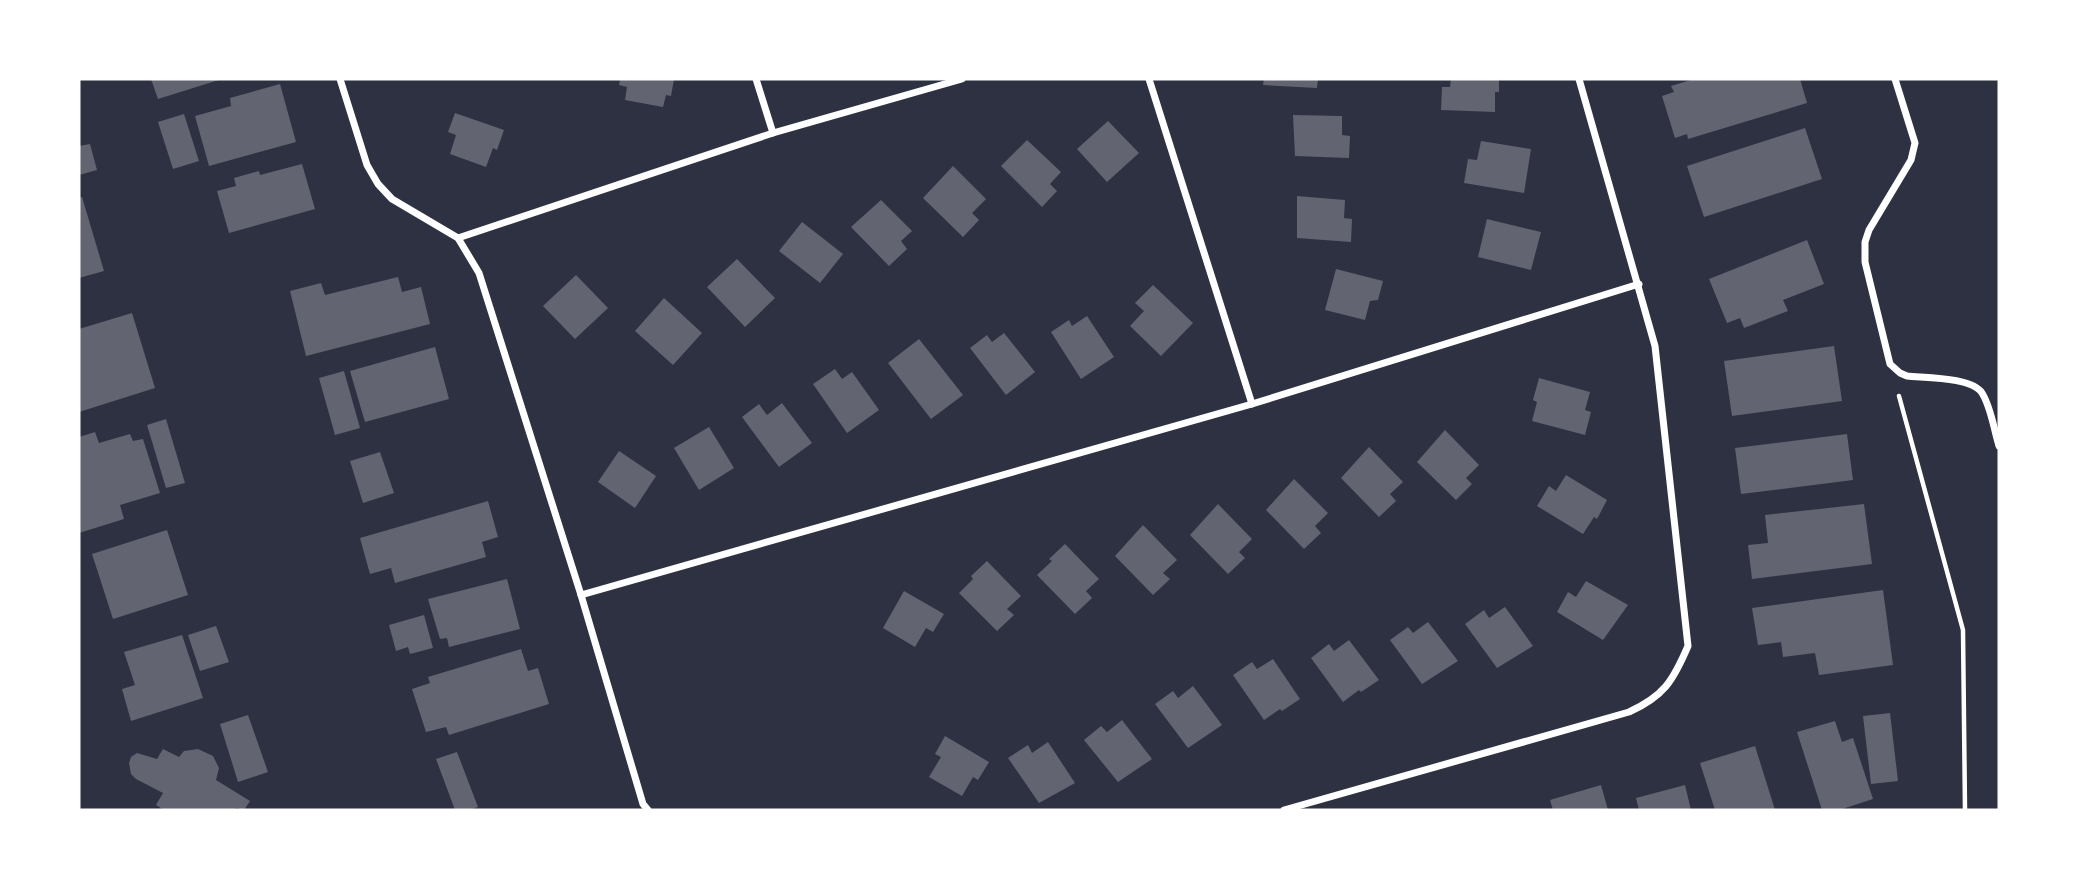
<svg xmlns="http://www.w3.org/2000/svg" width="2078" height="889" font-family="'Nunito Sans',sans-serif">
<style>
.building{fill:#626471}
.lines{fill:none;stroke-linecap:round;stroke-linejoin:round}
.path{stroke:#fff;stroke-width:4.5}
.minor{stroke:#fff;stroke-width:7}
</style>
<rect width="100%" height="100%" fill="#2d3142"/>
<!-- building -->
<g class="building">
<polygon points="151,79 222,79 158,99"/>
<polygon points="620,79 674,79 671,96 666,95 663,107 625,100 627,87 619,85"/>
<polygon points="1264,79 1318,79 1317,88 1263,85"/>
<polygon points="1451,79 1499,79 1499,92 1495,92 1495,112 1441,110 1442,87 1450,87"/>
<polygon points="1694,79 1800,79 1807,103 1688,139 1687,134 1675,138 1662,96 1674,92 1671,86"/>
<polygon points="280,84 296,142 209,166 195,116 231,106 230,98"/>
<polygon points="455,113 504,130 497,150 493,148 486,167 450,154 456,135 448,132"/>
<polygon points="184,114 199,161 173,169 158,122"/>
<polygon points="1293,115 1342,116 1342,135 1350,136 1349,158 1295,156"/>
<polygon points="1108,121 1139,153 1107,182 1077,149"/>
<polygon points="1805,128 1822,179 1704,217 1687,166"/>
<polygon points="1027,140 1061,172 1050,184 1057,191 1042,207 1001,166"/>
<polygon points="1481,141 1531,149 1524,193 1464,183 1468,159 1477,160"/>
<polygon points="90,144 97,170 79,175 79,146"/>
<polygon points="302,164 315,209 229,233 217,191 236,186 234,178 259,171 260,175"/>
<polygon points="953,166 986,199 972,213 979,220 963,237 923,198"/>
<polygon points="1297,196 1345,200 1344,218 1352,219 1351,242 1297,238"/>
<polygon points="82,197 104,271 79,278 79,198"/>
<polygon points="881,200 912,231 901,241 907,249 889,266 851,227"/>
<polygon points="1487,219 1541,232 1531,270 1478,257"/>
<polygon points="802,222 843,254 820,283 779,251"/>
<polygon points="1807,240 1824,284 1783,300 1788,311 1744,328 1740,318 1727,323 1709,279"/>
<polygon points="737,259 775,298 745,327 707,287"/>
<polygon points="1336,269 1383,281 1378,300 1370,301 1365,320 1325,310"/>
<polygon points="576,275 608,308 575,339 543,306"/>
<polygon points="398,277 402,292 421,287 430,324 306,356 290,291 321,283 325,295"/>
<polygon points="1153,285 1193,323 1161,356 1130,326 1144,311 1135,303"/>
<polygon points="664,298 702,333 673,365 635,331"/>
<polygon points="132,313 155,388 79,412 79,329"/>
<polygon points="1087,316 1114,357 1081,379 1051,332 1069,320 1072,326"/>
<polygon points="1004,333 1035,372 1006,395 970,348 987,335 992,342"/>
<polygon points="919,339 963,395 931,419 888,363"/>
<polygon points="1834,346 1842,401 1732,416 1724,361"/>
<polygon points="435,347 449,399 365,422 350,371"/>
<polygon points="835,369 842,379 852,372 879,410 847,433 813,384"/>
<polygon points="344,371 360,428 335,435 319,378"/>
<polygon points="1539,378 1590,392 1585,410 1591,412 1585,435 1532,421 1537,402 1533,400"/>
<polygon points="782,403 812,443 779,467 742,417 759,404 767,415"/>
<polygon points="166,419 185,483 166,488 147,425"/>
<polygon points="709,427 734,468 699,490 674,448"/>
<polygon points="1445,430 1479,465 1466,478 1472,484 1456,500 1417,462"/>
<polygon points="95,432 99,443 130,434 133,441 143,439 160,493 120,505 124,519 79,533 79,437"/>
<polygon points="1847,434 1853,480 1741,494 1735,448"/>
<polygon points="1369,447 1403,482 1390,494 1396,501 1379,517 1341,478"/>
<polygon points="619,451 656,476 635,508 598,482"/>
<polygon points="380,452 394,493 363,503 350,461"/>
<polygon points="1566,475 1607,500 1597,519 1594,517 1583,534 1537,506 1549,486 1556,491"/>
<polygon points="1294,479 1328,513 1315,526 1321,533 1304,549 1266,510"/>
<polygon points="488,501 498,537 482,542 486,557 395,583 391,568 370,574 360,538"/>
<polygon points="1218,504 1252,539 1239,552 1245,558 1228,574 1190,535"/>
<polygon points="1864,504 1872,564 1752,579 1748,545 1768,543 1765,515"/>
<polygon points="1143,525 1177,560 1163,573 1170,579 1153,595 1115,556"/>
<polygon points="167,530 188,595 113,619 92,554"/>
<polygon points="1065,544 1099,579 1086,591 1092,598 1075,614 1037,575 1052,561 1049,559"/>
<polygon points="987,561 1021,596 1007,609 1014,615 997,631 959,593 973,579 971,576"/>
<polygon points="507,579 520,629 449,647 447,638 440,639 428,599"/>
<polygon points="1586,581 1628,605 1603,640 1557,612 1568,592 1576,597"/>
<polygon points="1883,590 1893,665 1819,675 1815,653 1783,657 1781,642 1758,645 1752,608"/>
<polygon points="904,591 944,614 933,632 926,628 915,647 883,628"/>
<polygon points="1505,607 1533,646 1497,668 1465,624 1484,610 1489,618"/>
<polygon points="424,615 433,648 410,654 408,647 396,651 389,625"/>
<polygon points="1428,622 1458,661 1422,684 1390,640 1408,627 1413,633"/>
<polygon points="216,626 229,662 200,671 188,635"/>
<polygon points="182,635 203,698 131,721 122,689 135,685 124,652"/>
<polygon points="1349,640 1379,680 1361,692 1359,690 1343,702 1311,658 1329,644 1334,651"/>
<polygon points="521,649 528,671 538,668 549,704 449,735 446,727 426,732 412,689 430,683 428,677"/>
<polygon points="1273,659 1300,699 1282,711 1280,709 1264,720 1233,675 1252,662 1257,669"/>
<polygon points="1193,686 1222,725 1188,748 1155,704 1173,691 1178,698"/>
<polygon points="1890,713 1898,781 1871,784 1863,716"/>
<polygon points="248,715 268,772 238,782 220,724"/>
<polygon points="1122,720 1152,759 1118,782 1084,740 1101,726 1107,732"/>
<polygon points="1835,721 1842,742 1853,738 1873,799 1839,810 1822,810 1797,732"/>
<polygon points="945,736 989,762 978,780 973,777 962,796 929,777 941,757 935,754"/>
<polygon points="1048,742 1075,783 1039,803 1008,758 1028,745 1032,753"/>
<polygon points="1755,746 1775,810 1715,810 1700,763"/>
<polygon points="163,749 179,757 184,751 198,749 213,756 219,768 216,780 250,801 244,810 236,808 234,810 164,810 156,805 163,793 136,779 131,774 129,763 131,757 137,753 157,759"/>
<polygon points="457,752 478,807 469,810 455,810 436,759"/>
<polygon points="1601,785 1608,810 1553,810 1550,800"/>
<polygon points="1685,785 1691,810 1639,810 1636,798"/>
</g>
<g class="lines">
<!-- path -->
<polyline class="path" points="1899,396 1963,630 1965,810"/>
<!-- minor -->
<g class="minor">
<polyline points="340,79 367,165 378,184 392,199 458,238 479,273 581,595 643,804 648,810"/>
<polyline points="756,79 773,133"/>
<polyline points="1149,79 1252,404"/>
<path d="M 1895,79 L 1915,143 L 1911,160 L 1869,230 L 1865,242 L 1865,262 L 1890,364 L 1900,373 L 1907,376 C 1925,378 1972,377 1982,393 C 1991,407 1994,430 1999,446"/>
<polyline points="458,238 773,133 962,79"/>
<polyline points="581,595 1252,404 1639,284"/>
<path d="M 1284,810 L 1629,712 C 1664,696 1673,681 1688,646 L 1655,346 L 1579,79"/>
</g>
</g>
<!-- border -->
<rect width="2078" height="889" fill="none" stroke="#ffffff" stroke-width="161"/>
</svg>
